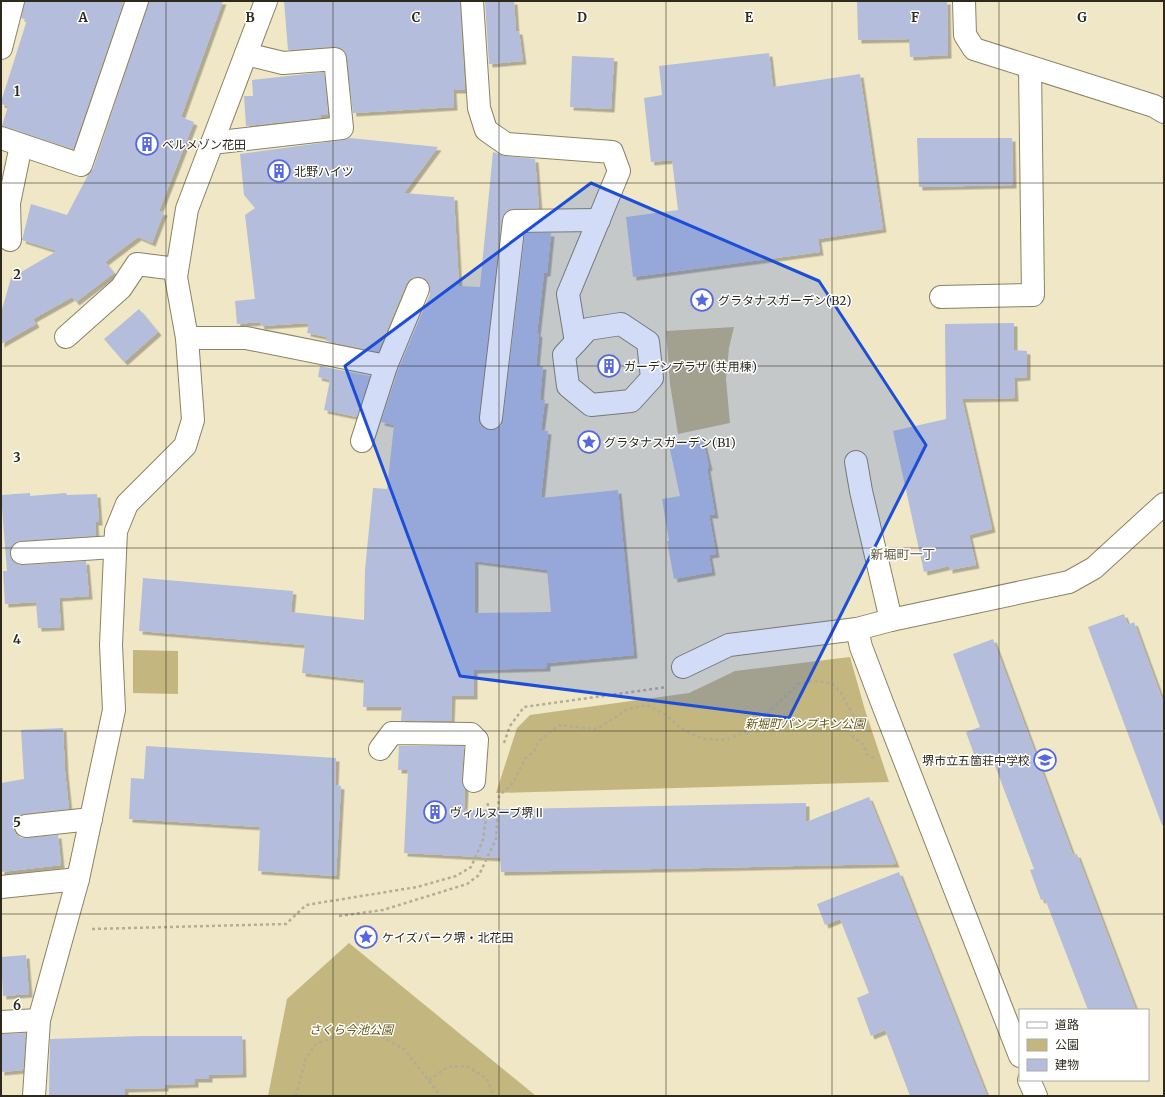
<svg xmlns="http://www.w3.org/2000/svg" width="1165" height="1097" font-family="Merriweather,'Noto Sans JP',serif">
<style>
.green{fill:#c3b67f}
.building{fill:#b4bddb;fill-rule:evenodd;filter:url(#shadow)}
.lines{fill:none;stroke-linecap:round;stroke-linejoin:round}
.minor-casing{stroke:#8a8365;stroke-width:24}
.path{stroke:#b3ad92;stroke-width:2.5;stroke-dasharray:3 3;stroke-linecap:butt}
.minor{stroke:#fff;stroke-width:22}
.marked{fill:#1d4ed8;fill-opacity:0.2;stroke:#1d4ed8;stroke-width:3;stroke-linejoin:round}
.grid{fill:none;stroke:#2d2a1d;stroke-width:1;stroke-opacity:0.55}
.labels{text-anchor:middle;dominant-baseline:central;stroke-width:3;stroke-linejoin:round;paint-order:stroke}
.poi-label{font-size:12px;fill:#2d2a1d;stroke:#fff;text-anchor:start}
.park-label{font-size:12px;font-style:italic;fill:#655612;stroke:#fff}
.neighbourhood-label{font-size:13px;fill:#5e573b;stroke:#fff}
.grid-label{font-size:13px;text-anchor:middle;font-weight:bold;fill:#2d2a1d;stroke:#fff;stroke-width:3;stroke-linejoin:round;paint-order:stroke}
</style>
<defs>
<filter id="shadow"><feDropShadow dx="3.5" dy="3.5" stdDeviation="0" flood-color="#0004"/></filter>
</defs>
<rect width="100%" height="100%" fill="#efe7c6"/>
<!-- green -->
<g class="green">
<polygon points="734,327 729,348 726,379 730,423 678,434 670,384 666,331"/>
<polygon points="133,650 178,651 178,694 133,693"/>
<polygon points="850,657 865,710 889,782 496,793 517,728 530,715 689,693 735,671"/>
<polygon points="349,943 536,1096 268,1096 287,999"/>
</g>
<!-- building -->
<g class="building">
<polygon points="25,1 124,1 73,149 2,126 8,106 1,104 1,102 27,20 21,18"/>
<polygon points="149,1 223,1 181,117 194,122 159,211 164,212 152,243 138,237 105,262 114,273 76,302 72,297 33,319 36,324 1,344 1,313 11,278 57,251 22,240 31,204 67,215 88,175 93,169"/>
<polygon points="284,1 460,1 465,90 453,90 454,107 353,113 345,52 341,48 334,47 288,50"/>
<polygon points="485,1 514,1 516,31 519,31 523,61 489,64"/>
<polygon points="857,1 947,1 948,55 910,57 909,39 858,40"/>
<polygon points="769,53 773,87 860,74 883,229 818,239 820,252 633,277 626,217 678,210 672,160 651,162 644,98 662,95 659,66"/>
<polygon points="572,56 614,58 611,109 570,107"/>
<polygon points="324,72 328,114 321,115 321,118 246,126 244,96 253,96 252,80"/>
<path d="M 350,138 L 438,147 L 404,193 L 454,197 L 459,286 L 480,287 L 493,152 L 505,156 L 535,159 L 539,208 L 508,210 L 504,214 L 502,220 L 479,417 L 479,423 L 484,428 L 490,430 L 496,429 L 501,426 L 503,419 L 525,233 L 551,233 L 547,273 L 544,273 L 537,333 L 539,334 L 536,366 L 543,366 L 540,400 L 545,400 L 541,430 L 548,431 L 541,498 L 618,490 L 634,655 L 547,663 L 547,668 L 474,670 L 474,696 L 452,696 L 451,721 L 401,721 L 402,707 L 363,707 L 364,680 L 302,673 L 305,645 L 139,631 L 143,578 L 293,591 L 291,612 L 364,620 L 365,570 L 373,488 L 387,489 L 394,425 L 381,422 L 398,370 L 430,294 L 430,287 L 428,281 L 422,277 L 416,277 L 410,279 L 406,284 L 378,352 L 326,341 L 327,337 L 307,333 L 309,323 L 261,326 L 260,322 L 237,324 L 235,301 L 255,299 L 245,215 L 255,208 L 244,195 L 240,154 L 343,140 ZM 475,561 L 547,570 L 551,612 L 475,613 Z"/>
<polygon points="917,138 1012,138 1013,185 919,187"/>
<polygon points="139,309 158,332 124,362 104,339"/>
<polygon points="1014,323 1014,350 1027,351 1027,377 1014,378 1015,398 962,399 992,529 969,535 976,565 949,570 949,566 924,572 893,431 946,419 945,324"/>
<polygon points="320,366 370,376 357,417 324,410 330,380 318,377"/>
<polygon points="702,437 709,467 707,468 715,515 709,515 716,554 709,555 712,572 674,579 667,541 669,541 662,499 680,496 669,445"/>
<polygon points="30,493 30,496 66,493 67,495 97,494 99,522 95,522 96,536 21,541 15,543 11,548 10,554 12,560 17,564 22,565 86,561 89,596 59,598 61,627 38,628 36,602 5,604 3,571 7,571 1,495"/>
<polygon points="1124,614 1128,625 1134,622 1164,704 1164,824 1162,825 1088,627"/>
<polygon points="993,639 1073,855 1077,854 1136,1010 1088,1010 1045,899 1041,900 1030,870 1034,869 991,755 976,760 966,732 980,727 953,654"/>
<polygon points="63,728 65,771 69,809 24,814 18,816 15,821 14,827 16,834 21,838 58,835 61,865 1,872 1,783 24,779 21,730"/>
<polygon points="146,746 336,758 335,785 341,786 336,876 258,871 260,827 129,819 131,778 144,779"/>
<polygon points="399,746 464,746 462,780 465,789 464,810 806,803 806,822 869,797 896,864 501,872 500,858 404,853 408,770 398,770"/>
<polygon points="899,872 987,1096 910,1096 885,1030 871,1036 857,998 869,993 840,919 825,925 817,904"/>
<polygon points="26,955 29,994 3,996 1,957"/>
<polygon points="26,1033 23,1070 1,1072 1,1034"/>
<polygon points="142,1036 242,1036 243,1074 209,1075 209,1079 195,1079 195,1084 165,1085 165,1088 125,1089 125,1096 49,1096 50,1039"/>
</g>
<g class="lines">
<!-- minor casing -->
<g class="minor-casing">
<g id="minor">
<polyline points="472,1 479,108 486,130 506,144 612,152 619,171 568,294 576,342"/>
<polyline points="964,1 965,35 974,49 1154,106 1164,112"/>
<polyline points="1,48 13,1"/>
<polyline points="1,138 81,165 137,1"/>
<polyline points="212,143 342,128 335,59 283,63 246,54"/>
<polyline points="10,240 9,203 21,145"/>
<polyline points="941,297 1033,295 1030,67"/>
<polygon points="621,324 648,342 652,378 631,401 591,405 568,386 564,355 588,329"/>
<polyline points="66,337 121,288 137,264 177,269"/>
<polyline points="187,338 246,338 386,366 362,441"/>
<polyline points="386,366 418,289"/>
<polyline points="491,418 514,221 599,220"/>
<polyline points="856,462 861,491 891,620"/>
<polyline points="22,553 114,547"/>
<polyline points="857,629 861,647 883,705 1020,1056"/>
<polyline points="683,667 729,645 857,629 891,620 1069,582 1094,568 1164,504"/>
<polyline points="380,749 392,733 471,734 477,740 474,781"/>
<polyline points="26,826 91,819"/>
<polyline points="1,887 78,879"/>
<polyline points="1,1022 39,1020"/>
<polyline points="1029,1080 1036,1096"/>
<polyline points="34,1096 39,1020 78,879 114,710 111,645 116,531 127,504 185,446 193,420 187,338 176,277 187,209 266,1"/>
</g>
</g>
<!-- path -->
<g class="path">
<polyline points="857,719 851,729 853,737 863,744 867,754 875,758"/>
<polyline points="504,743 510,726 524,707 667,687"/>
<polyline points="339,916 383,910 467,884 479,875 496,839 499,796 513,783 525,759 534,751 539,741 559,725 597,729 628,709 647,705 666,715 682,729 703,739 725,740 749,731 798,684 815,681 832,683 841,693 856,720"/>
<polyline points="92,929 286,924 306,905 417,887 456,876 471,867 483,840 488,803"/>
<polyline points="429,1080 447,1067 466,1066 486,1078 494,1096"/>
<polyline points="296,1096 306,1058 316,1044 348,1032 372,1031 404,1049 441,1096"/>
</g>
<!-- minor -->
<use href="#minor" class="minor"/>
</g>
<!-- marked area -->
<path class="marked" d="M 591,183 L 819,281 L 926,445 L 789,718 L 460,676 L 345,366 Z"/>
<!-- grid -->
<path class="grid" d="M 166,1 L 166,1096M 333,1 L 333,1096M 499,1 L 499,1096M 666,1 L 666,1096M 832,1 L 832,1096M 999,1 L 999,1096M 1,183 L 1164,183M 1,366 L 1164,366M 1,548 L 1164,548M 1,731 L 1164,731M 1,914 L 1164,914"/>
<!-- icons -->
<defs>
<g id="building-ring" transform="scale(1.15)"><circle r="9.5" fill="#fff" stroke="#5568de" stroke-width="1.5"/><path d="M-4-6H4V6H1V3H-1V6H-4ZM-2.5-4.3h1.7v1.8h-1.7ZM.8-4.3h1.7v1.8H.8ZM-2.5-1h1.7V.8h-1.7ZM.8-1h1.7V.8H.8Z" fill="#5568de"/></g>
<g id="sight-ring" transform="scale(1.15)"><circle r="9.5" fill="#fff" stroke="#5568de" stroke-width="1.5"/><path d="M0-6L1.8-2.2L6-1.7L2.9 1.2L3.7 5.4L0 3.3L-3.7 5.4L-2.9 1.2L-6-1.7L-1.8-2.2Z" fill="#5568de"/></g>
<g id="school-ring" transform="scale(1.15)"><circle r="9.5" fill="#fff" stroke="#5568de" stroke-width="1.5"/><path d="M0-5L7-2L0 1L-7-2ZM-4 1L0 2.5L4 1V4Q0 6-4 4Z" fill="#5568de"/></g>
</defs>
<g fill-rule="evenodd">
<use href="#building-ring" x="147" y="144"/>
<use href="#building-ring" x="279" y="171"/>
<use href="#sight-ring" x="702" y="300"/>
<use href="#building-ring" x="609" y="366"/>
<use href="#sight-ring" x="589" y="442"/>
<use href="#school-ring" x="1045" y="760"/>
<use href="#building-ring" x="435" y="812"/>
<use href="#sight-ring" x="366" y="937"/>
</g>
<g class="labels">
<!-- poi labels -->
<g class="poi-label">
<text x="162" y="144">ベルメゾン花田</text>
<text x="294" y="171">北野ハイツ</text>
<text x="718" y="300">グラタナスガーデン(B2)</text>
<text x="624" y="366">ガーデンプラザ (共用棟)</text>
<text x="604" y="442">グラタナスガーデン(B1)</text>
<text x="1030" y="760" text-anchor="end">堺市立五箇荘中学校</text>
<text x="450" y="812">ヴィルヌーブ堺Ⅱ</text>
<text x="382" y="937">ケイズパーク堺・北花田</text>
</g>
<!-- park labels -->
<g class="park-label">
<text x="805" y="723">新堀町パンプキン公園</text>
<text x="351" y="1029">さくら今池公園</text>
</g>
<!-- neighbourhood labels -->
<g class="neighbourhood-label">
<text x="903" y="554">新堀町一丁</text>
</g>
</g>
<g class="grid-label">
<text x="83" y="22">A</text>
<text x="250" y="22">B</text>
<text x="416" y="22">C</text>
<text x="582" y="22">D</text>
<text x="749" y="22">E</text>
<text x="915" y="22">F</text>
<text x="1082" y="22">G</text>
<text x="17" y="96">1</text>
<text x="17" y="279">2</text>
<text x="17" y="462">3</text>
<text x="17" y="644">4</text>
<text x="17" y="827">5</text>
<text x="17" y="1010">6</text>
</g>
<!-- border -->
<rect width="1165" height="1097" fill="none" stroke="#2d2a1d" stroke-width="4"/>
<!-- legend -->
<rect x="1019" y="1009" width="130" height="72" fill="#ffffff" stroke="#abaaa5"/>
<rect x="1027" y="1022" width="20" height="6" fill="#ffffff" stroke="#abaaa5"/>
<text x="1055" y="1029" font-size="12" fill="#2d2a1d">道路</text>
<rect x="1027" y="1039" width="20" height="12" fill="#c3b67f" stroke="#abaaa5"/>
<text x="1055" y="1049" font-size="12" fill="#2d2a1d">公園</text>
<rect x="1027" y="1059" width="20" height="12" fill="#b4bddb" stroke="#abaaa5"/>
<text x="1055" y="1069" font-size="12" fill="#2d2a1d">建物</text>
</svg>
